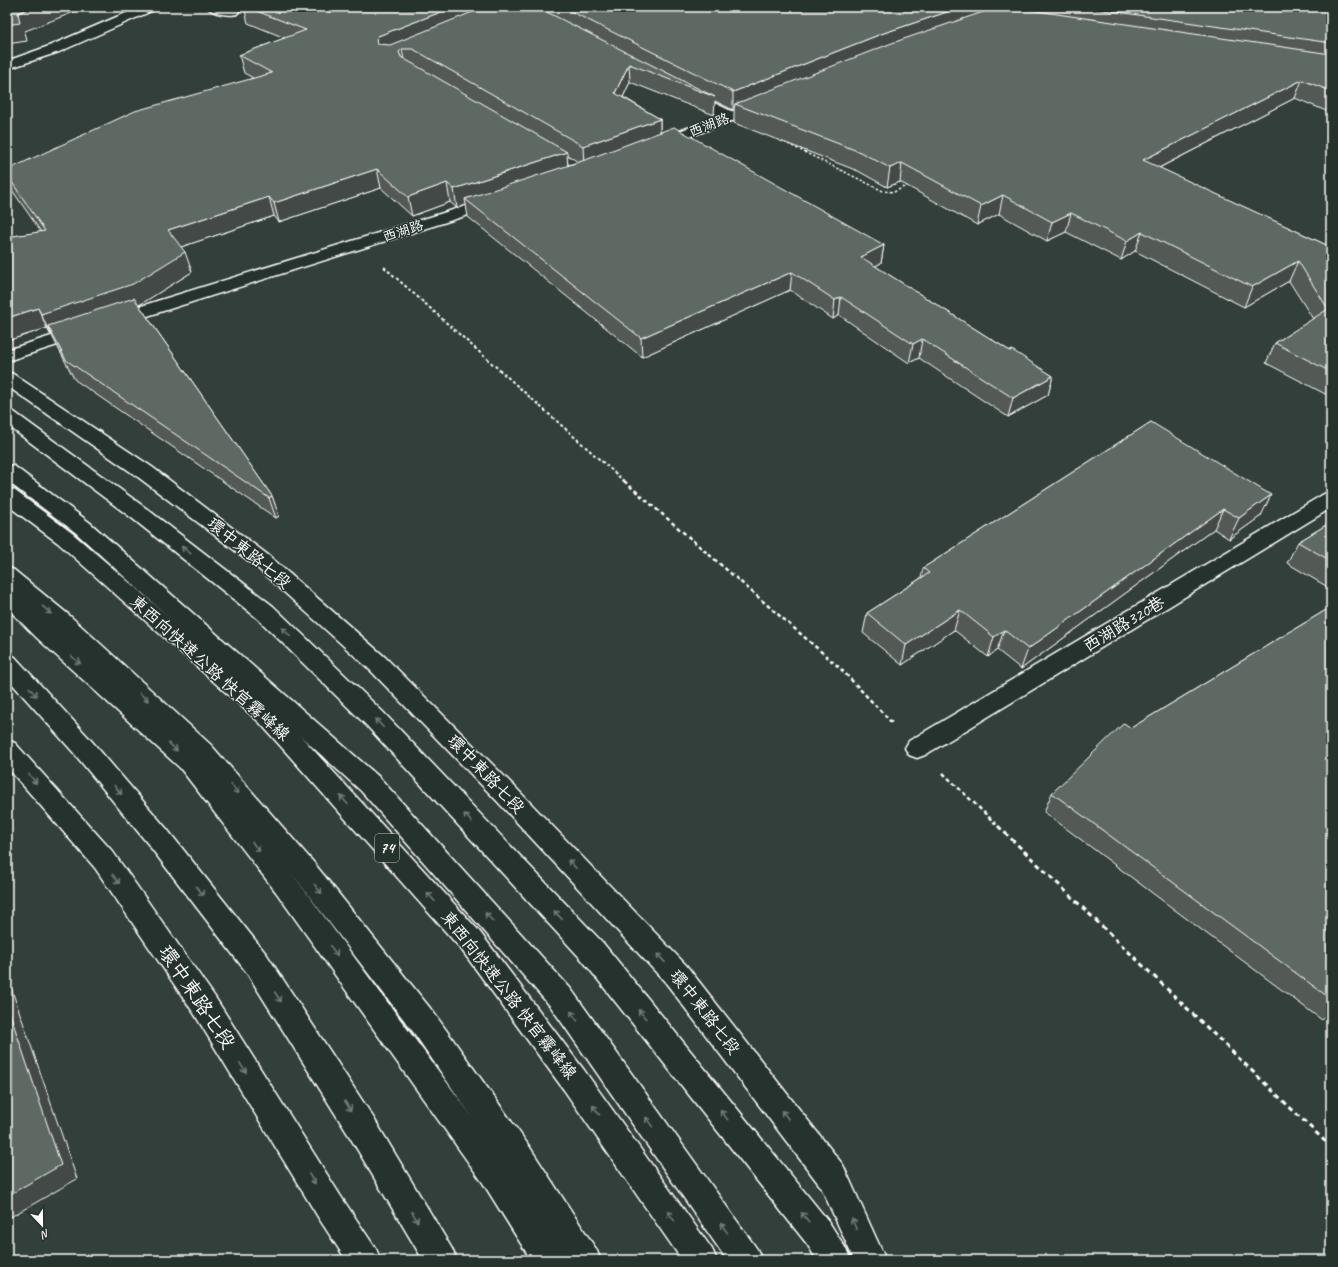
<svg xmlns="http://www.w3.org/2000/svg" width="1338" height="1267" font-family="Caveat,'LXGW WenKai TC',sans-serif">
<style>
.lines{fill:none;stroke-linecap:round;stroke-linejoin:round}
.lane-casing{stroke:#fff;stroke-width:3}
.street-casing{stroke:#fff;stroke-width:3}
.secondary-casing{stroke:#fff;stroke-width:3}
.highway-casing{stroke:#fff;stroke-width:3}
.path-far3{stroke:#fff;stroke-width:1.5;stroke-dasharray:2.5 2;stroke-linecap:butt}
.path-far2{stroke:#fff;stroke-width:2;stroke-dasharray:3 2.5;stroke-linecap:butt}
.path-far1{stroke:#fff;stroke-width:2.5;stroke-dasharray:4 3;stroke-linecap:butt}
.path{stroke:#fff;stroke-width:3;stroke-dasharray:5 4;stroke-linecap:butt}
.lane{fill:#26332d;fill-rule:evenodd}
.street{fill:#26332d;fill-rule:evenodd}
.secondary{fill:#26332d;fill-rule:evenodd}
.highway{fill:#26332d;fill-rule:evenodd}
.wall{fill:#525a56;stroke:#fff;fill-rule:evenodd}
.shaded-wall{fill:#424a46;stroke:#fff}
.building{fill:#5f6964;stroke:#fff}
.oneway{stroke:#727a76}
.labels{text-anchor:middle;dominant-baseline:central;stroke-width:3;stroke-linejoin:round;paint-order:stroke}
.far-street-label{font-size:14px;fill:#fff;stroke:#26332d}
.shield{fill:#26332d;stroke:#bec2c0;stroke-width:1}
.shield-label{font-size:16px;font-weight:bold;fill:#fff}
.street-label{font-size:17px;fill:#fff;stroke:#26332d}
.near-street-label{font-size:20px;fill:#fff;stroke:#26332d}
</style>
<rect width="100%" height="100%" fill="#333f3a"/>
<filter id="ink" filterUnits="userSpaceOnUse"><feTurbulence type="fractalNoise" baseFrequency=".025" numOctaves="2"/><feDisplacementMap in="SourceGraphic" scale="8" xChannelSelector="R" yChannelSelector="G"/><feConvolveMatrix kernelMatrix="1 2 1 2 8 2 1 2 1" color-interpolation-filters="sRGB"/></filter>
<g filter="url(#ink)">
<g class="lines">
<!-- lane casing -->
<g class="lane-casing">
<g id="lane">
<polygon points="140,7 156,7 154,10 59,52 7,69 7,61 49,46"/>
<path d="M 207,7 L 237,8 L 239,11 L 237,14 C 229,16 213,14 207,7 Z"/>
<polygon points="688,90 737,114 739,117 737,120 732,121 727,120 683,97 681,94 683,91"/>
</g>
</g>
<!-- street casing -->
<g class="street-casing">
<g id="street">
<polygon points="7,372 13,374 152,467 268,555 385,657 515,787 686,965 843,1165 886,1260 854,1260 821,1187 666,983 497,801 369,669 254,565 138,477 7,386"/>
<polygon points="1331,492 1331,508 925,755 917,758 909,755 905,748 909,741 1324,494"/>
<polygon points="7,740 15,743 113,852 215,997 340,1195 376,1249 381,1260 346,1260 318,1217 195,1015 95,868 7,767"/>
</g>
</g>
<!-- secondary casing -->
<g class="secondary-casing">
<g id="secondary">
<polygon points="762,100 767,101 769,104 767,107 663,147 658,148 653,147 651,144 653,141"/>
<polygon points="495,197 500,199 503,202 500,205 122,324 116,325 110,324 107,320 110,316 157,301"/>
<polygon points="83,326 89,327 92,331 89,335 7,361 7,350"/>
<polygon points="7,465 14,466 89,522 379,777 571,989 757,1249 762,1260 727,1260 551,1007 361,791 75,532 7,481"/>
<polygon points="7,587 15,589 53,626 196,754 294,876 505,1161 560,1249 565,1260 531,1260 483,1183 276,892 180,768 37,638 7,608"/>
</g>
</g>
<!-- highway casing -->
<g class="highway-casing">
<g id="highway">
<polygon points="7,410 14,412 147,509 273,606 383,712 603,943 829,1222 846,1249 851,1260 817,1260 807,1244 583,961 367,726 257,618 133,519 7,425"/>
<polygon points="7,488 14,490 72,533 276,709 479,931 584,1070 712,1249 717,1260 682,1260 564,1090 461,949 260,723 58,543 7,505"/>
<polygon points="7,567 14,570 69,615 211,745 314,863 434,1013 529,1146 596,1249 601,1260 566,1260 507,1168 414,1033 296,879 195,759 53,627 7,587"/>
<polygon points="7,654 15,657 89,738 166,828 267,955 373,1117 452,1249 457,1260 423,1260 351,1139 247,973 148,844 73,752 7,678"/>
</g>
</g>
<!-- path-far3 -->
<polyline class="path-far3" points="784,142 883,191 894,192 910,184"/>
<!-- path-far2 -->
<polyline class="path-far2" points="384,267 625,482"/>
<!-- path-far1 -->
<g class="path-far1">
<polyline points="624,481 840,668 892,723"/>
<polyline points="943,773 999,827"/>
</g>
<!-- path -->
<polyline class="path" points="998,826 1331,1147"/>
<!-- lane -->
<use href="#lane" class="lane"/>
<!-- street -->
<use href="#street" class="street"/>
<!-- secondary -->
<use href="#secondary" class="secondary"/>
<!-- highway -->
<use href="#highway" class="highway"/>
</g>
<!-- wall -->
<g class="wall">
<path d="M 244,7 L 1331,7 L 1331,113 L 1295,98 L 1159,168 L 1331,247 L 1331,397 L 1266,363 L 1275,343 L 1313,319 L 1289,281 L 1244,307 L 1135,251 L 1121,260 L 1066,232 L 1047,241 L 999,214 L 977,225 L 900,182 L 887,187 L 858,171 L 734,123 L 734,109 L 733,110 L 715,101 L 714,115 L 630,82 L 623,97 L 660,119 L 660,132 L 884,245 L 881,263 L 875,266 L 1010,351 L 1053,376 L 1048,395 L 1008,417 L 919,358 L 909,363 L 839,315 L 833,319 L 790,290 L 642,357 L 468,217 L 466,205 L 457,208 L 450,202 L 412,216 L 381,188 L 279,222 L 274,216 L 181,247 L 192,272 L 139,305 L 272,496 L 279,516 L 276,518 L 75,380 L 57,346 L 51,334 L 50,334 L 47,328 L 10,340 L 7,338 L 7,237 L 41,232 L 12,190 L 7,178 L 7,170 L 253,78 L 244,73 L 239,55 L 285,38 L 248,23 ZM 567,155 L 569,156 L 578,162 L 568,165 Z"/>
<polygon points="1151,422 1261,516 1229,539 1214,529 1021,669 997,650 988,657 954,630 902,665 863,633 867,613 921,578 923,568"/>
<polygon points="1331,522 1331,589 1287,563 1298,542"/>
<polygon points="1331,607 1331,1011 1322,1020 1044,812 1052,793 1131,728"/>
</g>
<!-- shaded-wall -->
<g class="shaded-wall">
<polygon points="33,7 87,7 25,31 27,41 7,44 7,25 18,13"/>
<polygon points="454,7 501,7 380,58 376,40 378,36"/>
<polygon points="962,7 1013,7 1012,15 735,104 734,109 733,110 733,92 881,34"/>
<polygon points="402,49 405,67 399,52"/>
<polygon points="629,64 630,82 616,112 615,93"/>
<polygon points="1302,80 1295,98 1137,179 1143,160"/>
<polygon points="660,119 660,137 584,165 583,146"/>
<polygon points="567,152 568,171 465,199 466,205 457,208 454,189"/>
<polygon points="902,163 900,182 887,187 890,168"/>
<polygon points="377,169 381,188 279,222 274,203"/>
<polygon points="447,183 450,202 412,216 408,197"/>
<polygon points="1003,195 999,214 977,225 981,206"/>
<polygon points="269,197 274,216 175,249 168,230"/>
<polygon points="1071,213 1066,232 1047,241 1052,222"/>
<polygon points="1142,232 1135,251 1121,260 1127,241"/>
<polygon points="884,245 881,263 858,275 861,257"/>
<polygon points="185,252 192,272 141,304 52,334 48,326 51,334 50,334 41,314"/>
<polygon points="1298,261 1289,281 1244,307 1252,287"/>
<polygon points="792,272 790,290 642,357 641,338"/>
<polygon points="841,297 839,315 833,319 835,300"/>
<polygon points="38,308 47,328 10,340 7,333 7,318"/>
<polygon points="922,339 919,358 909,363 913,344"/>
<polygon points="1053,376 1048,395 1008,417 1013,398"/>
<polygon points="1271,495 1261,516 1229,539 1239,518"/>
<polygon points="272,496 279,516 276,518 269,498"/>
<polygon points="1223,509 1214,529 1021,669 1028,649"/>
<polygon points="960,610 954,630 902,665 906,645"/>
<polygon points="1004,630 997,650 988,657 994,637"/>
<polygon points="7,976 77,1179 7,1219"/>
</g>
<!-- building -->
<g class="building">
<polygon points="7,7 33,7 18,13 20,23 7,25"/>
<polygon points="246,7 454,7 378,36 376,40 377,44 390,45 485,7 537,7 715,97 629,64 615,93 660,119 583,146 413,49 402,49 399,52 401,57 567,152 454,189 447,183 408,197 377,169 274,203 269,197 168,230 185,252 133,284 41,314 38,308 7,318 7,237 45,231 7,175 7,170 135,111 272,73 239,55 306,30"/>
<polygon points="562,7 962,7 881,34 733,92"/>
<polygon points="1083,7 1331,7 1331,43"/>
<polygon points="1016,8 1331,54 1331,91 1302,80 1143,160 1331,247 1331,372 1275,343 1328,309 1298,261 1252,287 1142,232 1127,241 1071,213 1052,222 1003,195 981,206 902,163 890,168 860,152 735,104 892,43 983,12"/>
<polygon points="674,127 884,245 861,257 1010,351 1012,350 1053,376 1013,398 922,339 913,344 841,297 835,300 792,272 641,338 465,199 588,159"/>
<polygon points="134,298 272,496 269,498 66,360 48,326"/>
<polygon points="1151,422 1271,495 1239,518 1223,509 1028,649 1004,630 994,637 960,610 906,645 867,613 929,573 923,568"/>
<polygon points="1331,522 1331,561 1298,542"/>
<polygon points="1331,607 1331,999 1052,793 1124,723 1131,728"/>
<polygon points="7,1005 61,1165 7,1196"/>
</g>
<!-- one-way arrows -->
<defs><path id="oneway-shaft" d="M-6 0H5M1.5-3L5.5 0L1.5 3" fill="none" stroke-width="1.6" stroke-linecap="round" stroke-linejoin="round"/></defs>
<g class="oneway">
<use href="#oneway-shaft" transform="translate(186 550) rotate(-142)"/>
<use href="#oneway-shaft" transform="translate(47 610) rotate(41)"/>
<use href="#oneway-shaft" transform="translate(286 632) rotate(-136)"/>
<use href="#oneway-shaft" transform="translate(76 660) rotate(42)"/>
<use href="#oneway-shaft" transform="translate(33 692) rotate(48)"/>
<use href="#oneway-shaft" transform="translate(144 697) rotate(42)"/>
<use href="#oneway-shaft" transform="translate(379 723) rotate(-134)"/>
<use href="#oneway-shaft" transform="translate(173 747) rotate(42)"/>
<use href="#oneway-shaft" transform="translate(33 779) rotate(49)"/>
<use href="#oneway-shaft" transform="translate(235 789) rotate(50)"/>
<use href="#oneway-shaft" transform="translate(118 790) rotate(50)"/>
<use href="#oneway-shaft" transform="translate(344 800) rotate(-132)"/>
<use href="#oneway-shaft" transform="translate(468 818) rotate(-132)"/>
<use href="#oneway-shaft" transform="translate(256 847) rotate(52)"/>
<use href="#oneway-shaft" transform="translate(572 864) rotate(-133)"/>
<use href="#oneway-shaft" transform="translate(116 879) rotate(55)"/>
<use href="#oneway-shaft" transform="translate(318 889) rotate(52)"/>
<use href="#oneway-shaft" transform="translate(200 891) rotate(52)"/>
<use href="#oneway-shaft" transform="translate(431 897) rotate(-132)"/>
<use href="#oneway-shaft" transform="translate(558 915) rotate(-133)"/>
<use href="#oneway-shaft" transform="translate(489 917) rotate(-132)"/>
<use href="#oneway-shaft" transform="translate(334 951) rotate(54)"/>
<use href="#oneway-shaft" transform="translate(661 958) rotate(-133)"/>
<use href="#oneway-shaft" transform="translate(278 997) rotate(57)"/>
<use href="#oneway-shaft" transform="translate(642 1014) rotate(-129)"/>
<use href="#oneway-shaft" transform="translate(574 1016) rotate(-125)"/>
<use href="#oneway-shaft" transform="translate(243 1068) rotate(58)"/>
<use href="#oneway-shaft" transform="translate(348 1106) rotate(57)"/>
<use href="#oneway-shaft" transform="translate(596 1110) rotate(-126)"/>
<use href="#oneway-shaft" transform="translate(724 1115) rotate(-129)"/>
<use href="#oneway-shaft" transform="translate(785 1115) rotate(-128)"/>
<use href="#oneway-shaft" transform="translate(649 1122) rotate(-125)"/>
<use href="#oneway-shaft" transform="translate(312 1179) rotate(58)"/>
<use href="#oneway-shaft" transform="translate(671 1216) rotate(-125)"/>
<use href="#oneway-shaft" transform="translate(415 1217) rotate(59)"/>
<use href="#oneway-shaft" transform="translate(805 1217) rotate(-129)"/>
<use href="#oneway-shaft" transform="translate(854 1224) rotate(-114)"/>
<use href="#oneway-shaft" transform="translate(724 1228) rotate(-125)"/>
</g>
</g>
<g class="labels">
<!-- far-street labels -->
<g class="far-street-label">
<text transform="translate(709 125) rotate(-21)">西湖路</text>
<text transform="translate(403 231) rotate(-18)">西湖路</text>
</g>
<!-- shield labels -->
<rect class="shield" x="375" y="834" width="24" height="28" rx="3"/>
<g class="shield-label">
<text x="387" y="848">74</text>
</g>
<!-- street labels -->
<g class="street-label">
<text transform="translate(249 553) rotate(39)">環中東路七段</text>
<text transform="translate(1124 624) rotate(-31)">西湖路320巷</text>
<text transform="translate(210 668) rotate(42)">東西向快速公路 快官霧峰線</text>
<text transform="translate(486 774) rotate(46)">環中東路七段</text>
<text transform="translate(509 995) rotate(52)">東西向快速公路 快官霧峰線</text>
<text transform="translate(705 1012) rotate(52)">環中東路七段</text>
</g>
<!-- near-street labels -->
<g class="near-street-label">
<text transform="translate(197 997) rotate(56)">環中東路七段</text>
</g>
</g>
<!-- margin -->
<rect width="1338" height="1267" fill="none" stroke="#26332d" stroke-width="24"/>
<rect x="12" y="12" width="1314" height="1243" fill="none" stroke="#fff" stroke-width="1.5" filter="url(#ink)"/>
<!-- north arrow -->
<g transform="translate(42 1225) rotate(158)" stroke="#26332d" stroke-width="3" paint-order="stroke">
<path d="M0-3L7 15L0 10L-7 15Z" fill="#ffffff"/>
<text y="-6" font-size="11" font-weight="bold" text-anchor="middle" fill="#ffffff">N</text>
</g>
</svg>
